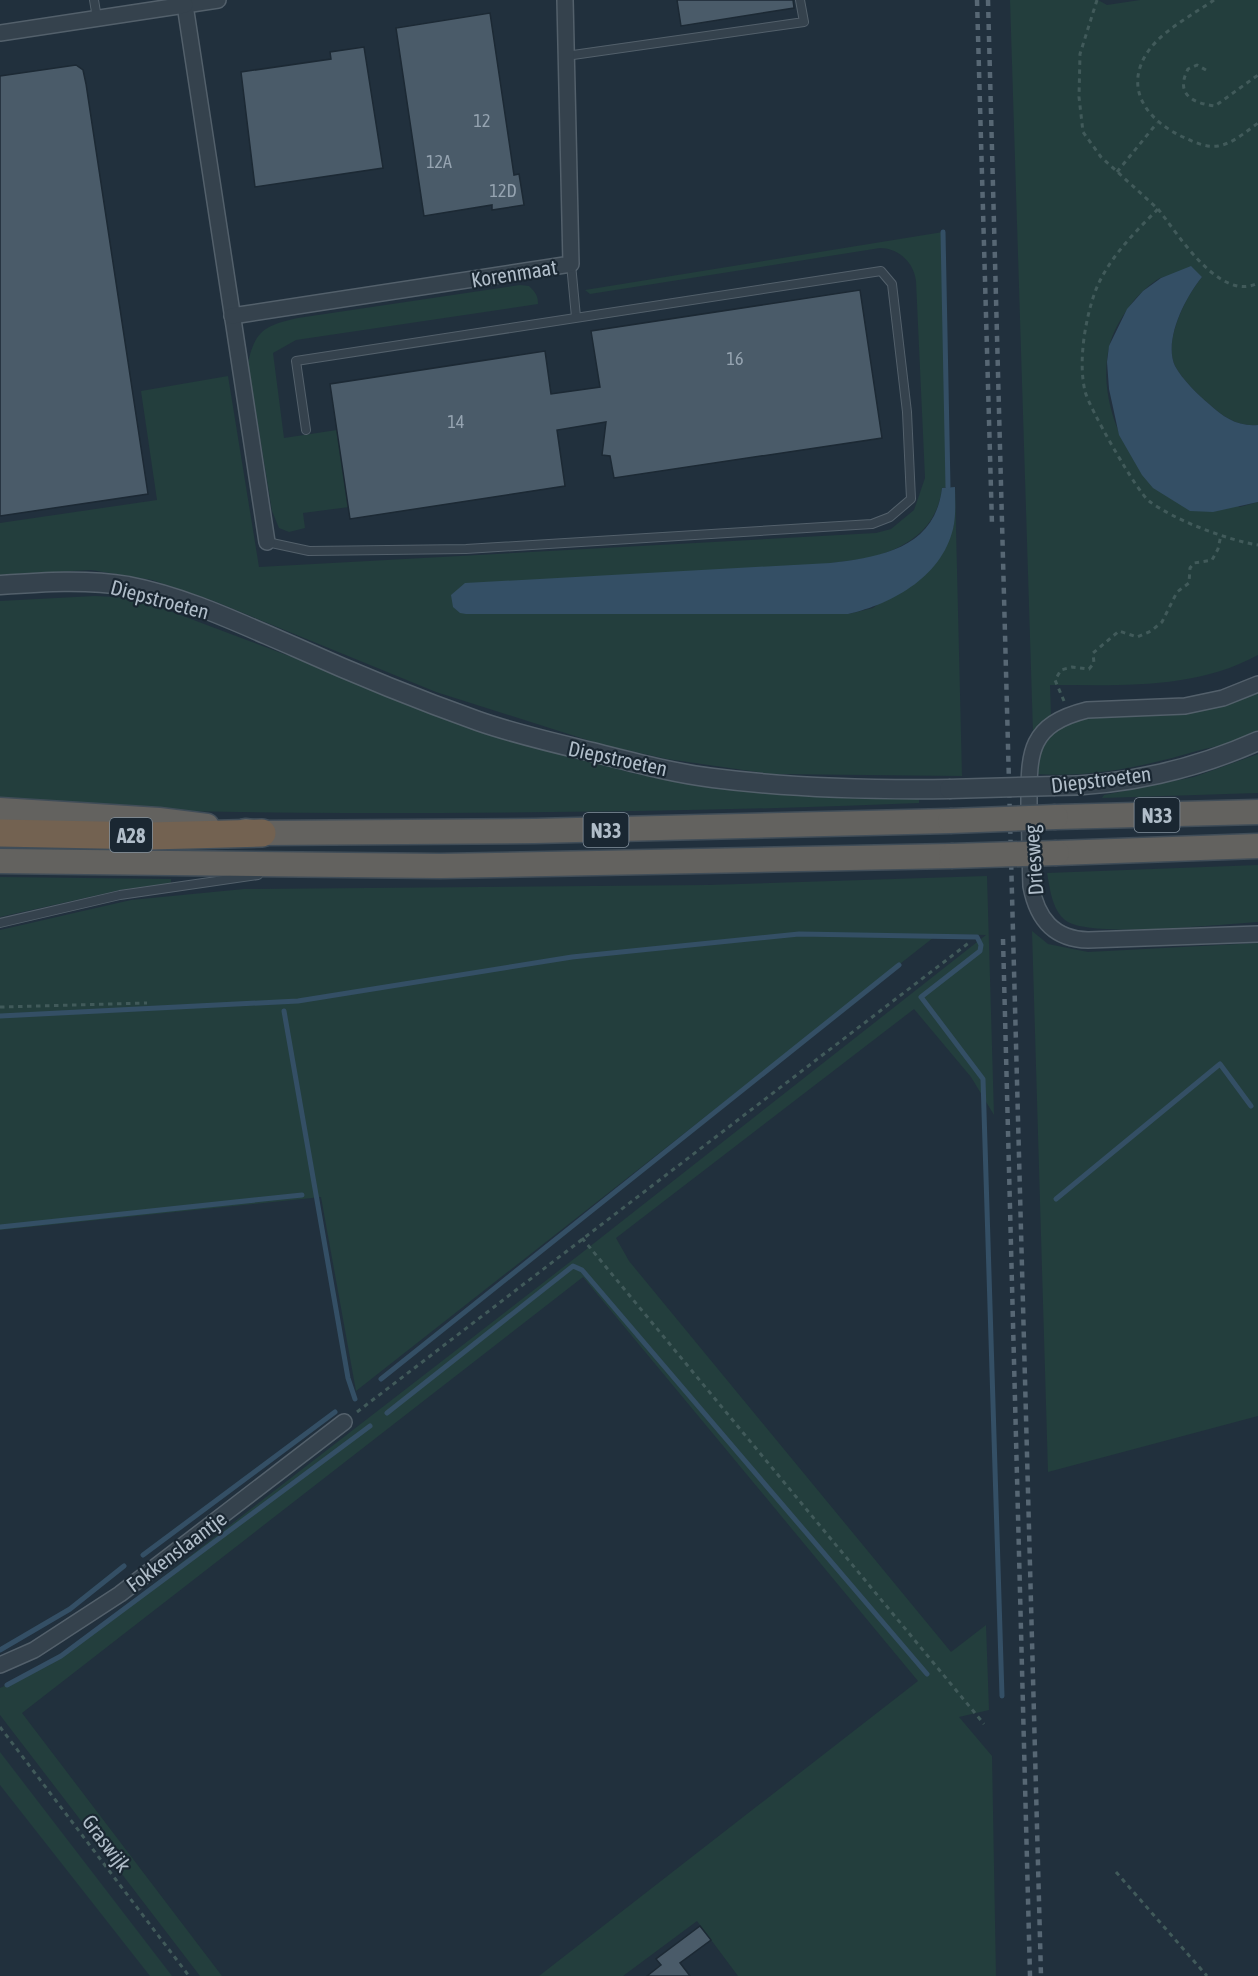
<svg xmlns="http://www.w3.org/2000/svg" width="1258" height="1976" font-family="'Asap Condensed',sans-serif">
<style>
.green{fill:#233e3d}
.water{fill:#344f65}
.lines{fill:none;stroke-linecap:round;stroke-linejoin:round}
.stream{stroke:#344f65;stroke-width:5}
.building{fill:#4a5b69;stroke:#1c2934;stroke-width:1.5}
.service-casing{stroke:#53606b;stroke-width:10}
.minor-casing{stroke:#53606b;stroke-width:18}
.tertiary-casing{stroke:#53606b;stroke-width:21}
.trunk-casing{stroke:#404d58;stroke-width:27}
.motorway-casing{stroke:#404d58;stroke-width:30}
.path{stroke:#415a5a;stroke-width:3;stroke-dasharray:4.5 4.5;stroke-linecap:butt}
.service{stroke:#35424d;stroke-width:8}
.minor{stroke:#35424d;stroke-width:15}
.tertiary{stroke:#35424d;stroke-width:18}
.trunk{stroke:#63625f;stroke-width:24}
.motorway{stroke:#736251;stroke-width:27}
.rail{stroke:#576774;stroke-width:4.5;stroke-dasharray:6 6;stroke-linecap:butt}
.tertiary-bridge-casing{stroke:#53606b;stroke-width:21;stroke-linecap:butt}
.trunk-bridge-casing{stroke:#404d58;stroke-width:27;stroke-linecap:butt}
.tertiary-bridge{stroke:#35424d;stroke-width:18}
.trunk-bridge{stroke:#63625f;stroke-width:24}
.labels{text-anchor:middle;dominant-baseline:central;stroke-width:4.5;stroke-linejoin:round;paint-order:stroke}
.number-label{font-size:18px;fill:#96a4b1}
.shield{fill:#1a2732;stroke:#83909c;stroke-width:1.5}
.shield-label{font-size:20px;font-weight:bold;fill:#b0bdc9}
.street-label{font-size:21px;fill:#b0bdc9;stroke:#1a2732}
</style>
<rect width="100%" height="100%" fill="#21303d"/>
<!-- green -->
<g class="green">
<path d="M 1010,0 L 1098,0 L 1107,5 L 1140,0 L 1258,0 L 1258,425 C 1238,427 1223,417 1209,404 C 1198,395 1182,379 1175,366 C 1163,341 1186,296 1202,277 C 1190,277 1170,274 1160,278 C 1151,283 1142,292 1135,299 C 1124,313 1112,331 1109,348 C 1101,380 1111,424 1129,450 L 1240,507 L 1258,502 L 1258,655 C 1194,690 1120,685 1050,685 L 1051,716 L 1033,733 Z"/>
<path d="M 943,232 L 948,487 L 942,488 C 937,530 906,548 869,558 L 466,614 L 848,614 L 873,608 L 938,558 L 954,525 L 955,487 L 962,776 L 771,774 L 667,759 L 603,745 L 436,692 L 214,601 L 152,580 L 91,570 L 0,575 L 0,523 L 157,500 L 141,391 L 228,376 L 259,567 L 876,533 L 891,529 L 914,510 L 925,478 L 916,281 C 914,263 899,248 880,248 L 590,294 L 585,290 Z"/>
<path d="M 520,285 L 529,286 C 535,292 538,295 538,304 L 296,340 L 273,353 L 284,438 L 337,430 L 349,507 L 303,513 L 305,528 L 289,532 L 279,528 L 272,511 L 248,363 C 255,330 266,325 298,318 Z"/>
<path d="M 95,596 L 135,598 L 329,671 L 377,692 L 530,744 L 632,773 L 678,782 L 823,796 L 919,799 L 919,803 C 759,810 599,812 439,813 C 292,813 146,813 0,803 L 0,601 Z"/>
<path d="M 1258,693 L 1258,732 C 1239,741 1217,746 1197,751 C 1142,767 1091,778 1034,774 C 1040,699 1122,720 1173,715 C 1203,713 1231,703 1258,693 Z"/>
<polygon points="1258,754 1258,793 1102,798 1104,795 1194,777"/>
<path d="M 1258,865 L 1258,922 C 1223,924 1087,939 1065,920 C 1052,909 1050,889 1047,873 Z"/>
<polygon points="987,876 994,1115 971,1077 914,1009 616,1238 629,1261 951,1652 986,1625 989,1710 959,1717 992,1756 996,1976 738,1976 697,1921 623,1976 539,1976 918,1681 583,1277 22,1713 222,1976 200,1976 0,1715 0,1688 48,1666 579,1255 986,935 938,934 356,1391 321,1197 0,1230 0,930 131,900 244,889 708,885"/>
<polygon points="0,877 171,879 171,883 121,890 0,917"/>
<polygon points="1032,931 1048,944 1088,952 1258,943 1258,1416 1048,1472"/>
<polygon points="0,1752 172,1976 150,1976 0,1785"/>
</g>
<!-- water -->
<g class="water">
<path d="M 1191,266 L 1202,277 C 1186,296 1163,340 1175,366 C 1182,379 1198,395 1209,404 C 1223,417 1238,427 1258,425 L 1258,502 L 1213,512 L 1190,511 L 1153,488 L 1142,475 L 1119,435 L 1109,389 L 1107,362 L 1109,346 L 1127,309 L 1143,291 L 1161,278 Z"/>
<path d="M 955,487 C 955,499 956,512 954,524 C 945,575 893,604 848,614 L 466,614 L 460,613 L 453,607 L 451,595 L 465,583 L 830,563 C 880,557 935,549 942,488 Z"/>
</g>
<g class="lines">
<!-- stream -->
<g class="stream">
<polyline points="943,232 948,487"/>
<polyline points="284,1011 348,1378 355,1399"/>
<polyline points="0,1016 298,1001 572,957 799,934 977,937 981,945 980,951 921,997 983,1079 1002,1696"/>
<polyline points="1056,1199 1220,1064 1251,1106"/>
<polyline points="0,1227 302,1195"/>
<polyline points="381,1379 899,965"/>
<polyline points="387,1413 573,1266 582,1270 927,1674"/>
<polyline points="143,1555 335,1412"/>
<polyline points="0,1650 70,1609 124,1566"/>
<polyline points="7,1685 61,1656 370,1426"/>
</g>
</g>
<!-- building -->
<g class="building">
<polygon points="677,0 793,0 794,8 681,26"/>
<polygon points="490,13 514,175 519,174 524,205 492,210 492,205 424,216 396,28"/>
<polygon points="364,47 383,168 255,187 241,72 331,59 330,52"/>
<polygon points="76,65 83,70 86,84 148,494 0,516 0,76"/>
<polygon points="860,290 882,438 614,478 610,456 602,455 606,422 557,430 565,486 350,519 330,384 545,351 551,394 600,387 591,331"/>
<polygon points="700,1926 711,1940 680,1963 690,1976 647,1976 661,1965 656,1959"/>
</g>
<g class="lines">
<!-- service casing -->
<g class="service-casing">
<g id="service">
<polyline points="94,0 97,18"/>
<polyline points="566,56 804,22 800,0"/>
<polyline points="571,264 576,317"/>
<polyline points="267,542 309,551 466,549 872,524 890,517 911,499 907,412 892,284 881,271 296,361 306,430"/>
<polyline points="0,923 120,895 258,875"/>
</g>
</g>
<!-- minor casing -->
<g class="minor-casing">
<g id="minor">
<polyline points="218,0 185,5 267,542"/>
<polyline points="0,33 185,5"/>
<polyline points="232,316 571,264 565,0"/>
<path d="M 1258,684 L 1223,698 L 1185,706 L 1087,710 C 1027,725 1029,754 1029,807 C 1030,833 1030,860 1031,886 C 1037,918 1053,939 1088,940 L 1258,934"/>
<polyline points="0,1665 34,1650 120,1594 344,1422"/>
</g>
</g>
<!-- tertiary casing -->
<g class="tertiary-casing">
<g id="tertiary">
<path d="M 0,585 C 43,582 86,579 128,586 C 186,597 241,624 295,647 C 355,674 416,699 478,721 C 515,734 554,743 592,752 C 632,762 672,773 713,778 C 791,788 870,790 949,789"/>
<path d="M 1055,786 C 1124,786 1195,769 1258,741"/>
</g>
</g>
<!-- trunk casing -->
<g class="trunk-casing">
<g id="trunk">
<polyline points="0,810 159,820 207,826"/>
<polyline points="1056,817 1258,812"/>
<polyline points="245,831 262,833 535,831 950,821"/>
<polyline points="1057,853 1258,846"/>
<polyline points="0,861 440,866 951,856"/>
</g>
</g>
<!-- motorway casing -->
<g class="motorway-casing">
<polyline id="motorway" points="0,833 150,836 262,833"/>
</g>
<!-- path -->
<g class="path">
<path d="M 1097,0 L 1080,54 L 1079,97 L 1083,132 L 1101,157 L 1158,209 C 1134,233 1107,260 1095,292 C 1085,320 1078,362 1085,391 C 1088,406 1137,492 1149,501 C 1174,520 1227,540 1258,545"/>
<path d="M 1214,0 C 1191,16 1157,33 1144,58 C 1125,94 1152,123 1183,137 C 1194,142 1206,148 1218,146 C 1232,144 1247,131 1258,123"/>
<path d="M 1206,70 L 1197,65 L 1188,69 C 1175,94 1192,103 1215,106 L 1258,75"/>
<polyline points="1117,172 1157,123"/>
<path d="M 1158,209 C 1178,234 1220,303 1258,283"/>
<polyline points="1064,701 1055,680 1061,670 1072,667 1089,669 1094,663 1093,653 1119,631 1137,637 1151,631 1162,622 1177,592 1189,583 1190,568 1194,563 1212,560 1218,549 1221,535"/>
<polyline points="0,1007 147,1003"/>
<polyline points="582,1238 984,1724"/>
<polyline points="357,1412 970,942"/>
<polyline points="0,1727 189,1976"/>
<polyline points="1116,1872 1207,1976"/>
</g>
<!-- service -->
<use href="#service" class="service"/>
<!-- minor -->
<use href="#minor" class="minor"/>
<!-- tertiary -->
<use href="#tertiary" class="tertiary"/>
<!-- trunk -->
<use href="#trunk" class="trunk"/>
<!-- motorway -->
<use href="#motorway" class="motorway"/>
<!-- rail -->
<g class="rail">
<polyline points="977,0 992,525"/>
<polyline points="988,0 1041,1976"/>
<polyline points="1003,939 1030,1976"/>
</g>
<!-- tertiary-bridge casing -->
<g class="tertiary-bridge-casing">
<polyline id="tertiary-bridge" points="949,789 1055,786"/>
</g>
<!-- trunk-bridge casing -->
<g class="trunk-bridge-casing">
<g id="trunk-bridge">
<polyline points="950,821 1056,817"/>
<polyline points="951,856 1057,853"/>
</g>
</g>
<!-- tertiary-bridge -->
<use href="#tertiary-bridge" class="tertiary-bridge"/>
<!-- trunk-bridge -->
<use href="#trunk-bridge" class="trunk-bridge"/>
</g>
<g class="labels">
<!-- number labels -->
<g class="number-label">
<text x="482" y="120">12</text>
<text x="439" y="161">12A</text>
<text x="503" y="190">12D</text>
<text x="735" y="358">16</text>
<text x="456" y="421">14</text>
</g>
<!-- shield labels -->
<g class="shield">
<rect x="1134.5" y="798" width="45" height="34" rx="4.5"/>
<rect x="583.5" y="813" width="45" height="34" rx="4.5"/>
<rect x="110" y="818" width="42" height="34" rx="4.5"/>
</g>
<g class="shield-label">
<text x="1157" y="815">N33</text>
<text x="606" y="830">N33</text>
<text x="131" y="835">A28</text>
</g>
<!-- street labels -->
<g class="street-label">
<text transform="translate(514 273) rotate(-9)">Korenmaat</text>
<text transform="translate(160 599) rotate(15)">Diepstroeten</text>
<text transform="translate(618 758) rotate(12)">Diepstroeten</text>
<text transform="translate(1101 779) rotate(-7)">Diepstroeten</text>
<text transform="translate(1033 860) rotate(-94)">Driesweg</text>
<text transform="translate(176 1551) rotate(-37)">Fokkenslaantje</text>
<text transform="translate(107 1843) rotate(53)">Graswijk</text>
</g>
</g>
</svg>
